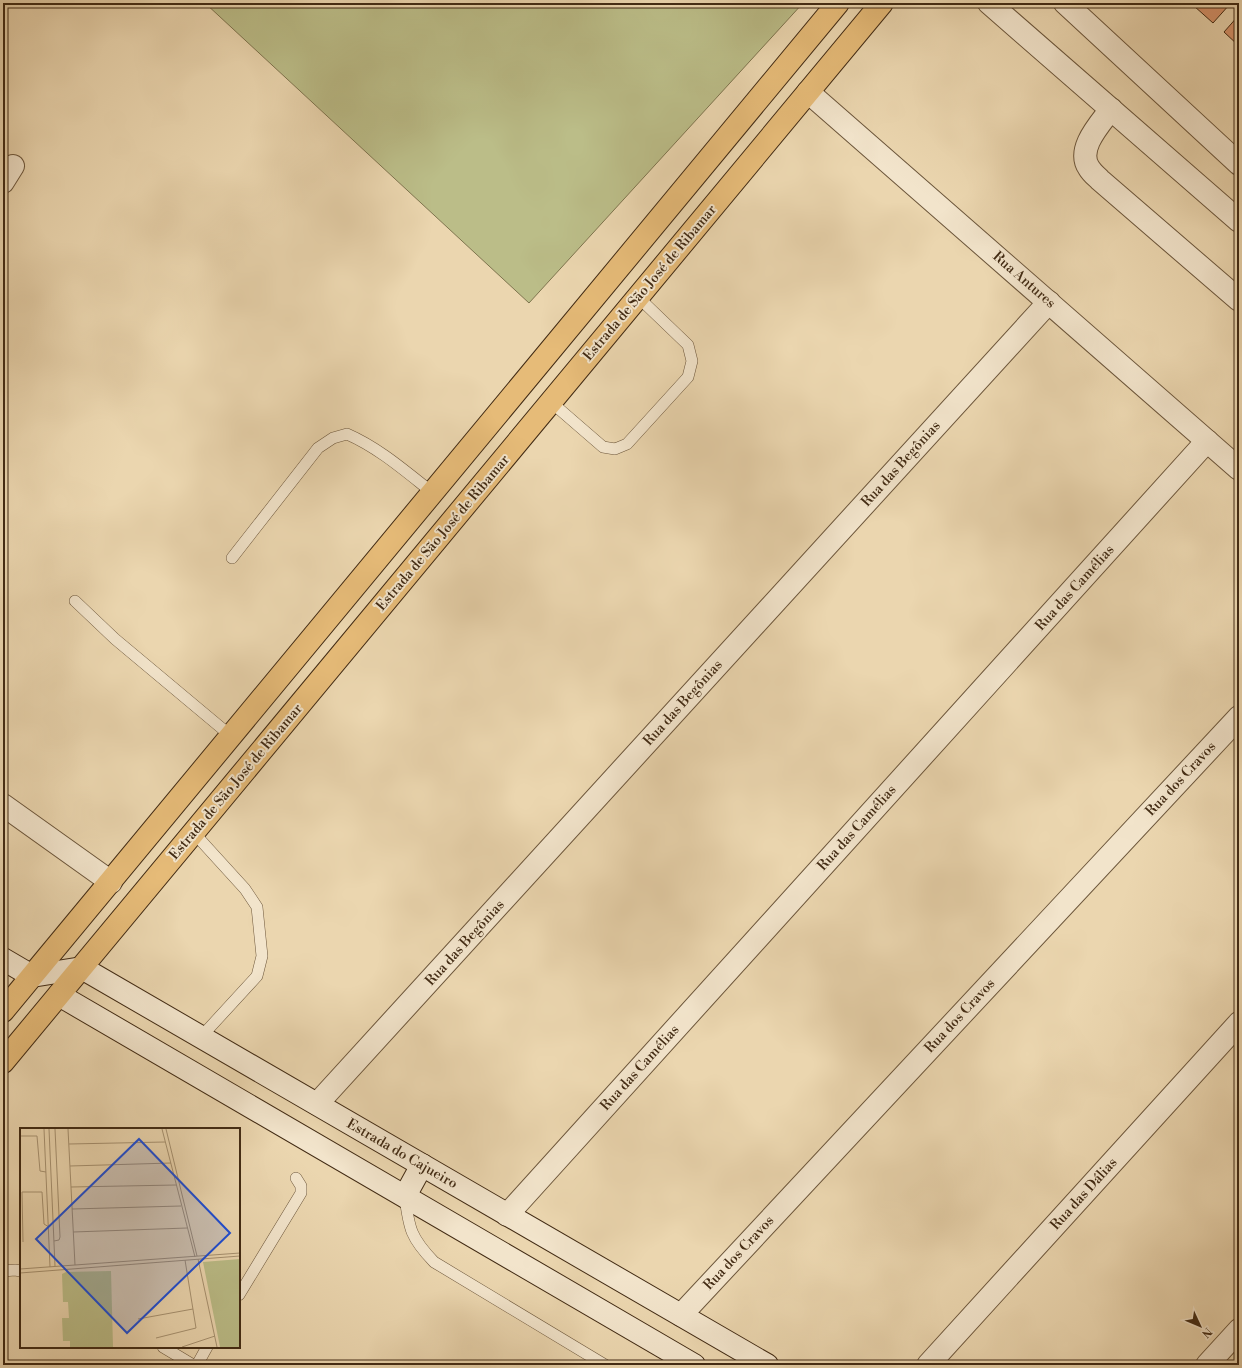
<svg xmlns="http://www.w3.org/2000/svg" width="1242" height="1368" font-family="'Libre Bodoni',serif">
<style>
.green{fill:#bbbd88;stroke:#7e744e}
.building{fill:#d7946c;stroke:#422b14}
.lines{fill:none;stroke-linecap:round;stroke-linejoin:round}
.lane-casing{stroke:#6c563b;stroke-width:12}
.street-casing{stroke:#6c563b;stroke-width:24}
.secondary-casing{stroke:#422b14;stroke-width:24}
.primary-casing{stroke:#422b14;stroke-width:24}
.lane{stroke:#f2e4cb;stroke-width:11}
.street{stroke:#f2e4cb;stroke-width:22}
.secondary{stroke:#f2e4cb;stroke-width:22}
.primary{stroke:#e6bb78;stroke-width:22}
.labels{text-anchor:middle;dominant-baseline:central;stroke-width:4;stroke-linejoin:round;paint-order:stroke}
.street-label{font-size:14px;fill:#422b14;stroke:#f2e4cb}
.inset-road{fill:none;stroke:#a79271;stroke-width:1}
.view{fill:#1d4ed8;fill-opacity:0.15;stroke:#1d4ed8;stroke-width:2}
.inset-edge{fill:none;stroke:#422b14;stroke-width:2}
</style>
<rect width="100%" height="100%" fill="#ebd6af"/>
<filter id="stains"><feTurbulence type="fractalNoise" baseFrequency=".005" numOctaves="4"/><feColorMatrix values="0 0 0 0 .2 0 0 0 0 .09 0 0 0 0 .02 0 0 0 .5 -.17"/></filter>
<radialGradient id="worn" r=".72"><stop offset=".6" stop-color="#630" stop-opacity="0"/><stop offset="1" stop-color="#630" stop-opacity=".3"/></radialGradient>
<!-- green -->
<polygon class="green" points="205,3 803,3 529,303"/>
<!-- building -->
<g class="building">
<polygon points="1196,3 1239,3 1239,12 1230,4 1213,23 1194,6"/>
<polygon points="1239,15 1239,46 1224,32"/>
</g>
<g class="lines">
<!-- lane casing -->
<g class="lane-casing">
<g id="lane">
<polyline points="551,402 603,447 615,449 627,444 688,377 692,361 688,345 638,297"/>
<path d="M 232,558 L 318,448 L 333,438 L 347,434 C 379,448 405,471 433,493"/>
<polyline points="75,601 115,639 231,736"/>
<polyline points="194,833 245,889 257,907 262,956 257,976 201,1037"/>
<path d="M 405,1197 C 409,1229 411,1238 434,1262 L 605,1365"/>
<polyline points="3,1271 15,1270 21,1271"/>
<polyline points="239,1295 301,1193 301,1186 296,1178"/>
<polyline points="163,1347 193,1365"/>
<polyline points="197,1365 207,1347"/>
</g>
</g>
<!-- street casing -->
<g class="street-casing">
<g id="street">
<polyline points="989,3 1239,221"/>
<polyline points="1065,3 1239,164"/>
<polyline points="808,92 1239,469"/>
<path d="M 1111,109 C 1100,124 1076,149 1089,168 C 1092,173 1096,176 1100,180 L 1239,300"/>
<polyline points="3,182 13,166"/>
<polyline points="3,805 111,882"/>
<polyline points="317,1104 1049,302"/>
<polyline points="507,1215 1207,441"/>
<polyline points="681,1315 1239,717"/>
<polyline points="928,1365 1239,1023"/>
<polyline points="1207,1365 1239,1330"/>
</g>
</g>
<!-- secondary casing -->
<g class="secondary-casing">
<g id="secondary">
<polyline points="3,959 32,976 82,968 767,1365"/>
<polyline points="59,995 694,1365"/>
<polyline points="405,1196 422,1165"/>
</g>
</g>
<!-- primary casing -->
<g class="primary-casing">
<g id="primary">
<polyline points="3,1011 838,3"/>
<polyline points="3,1062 882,3"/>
</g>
</g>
<!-- lane -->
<use href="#lane" class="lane"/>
<!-- street -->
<use href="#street" class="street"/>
<!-- secondary -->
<use href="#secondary" class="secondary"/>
<!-- primary -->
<use href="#primary" class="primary"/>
</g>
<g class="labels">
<!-- street labels -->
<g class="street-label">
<text transform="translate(1024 280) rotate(41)">Rua Antures</text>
<text transform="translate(650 283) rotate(-50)">Estrada de São José de Ribamar</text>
<text transform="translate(901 464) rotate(-48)">Rua das Begônias</text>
<text transform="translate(443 533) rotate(-50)">Estrada de São José de Ribamar</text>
<text transform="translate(1075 588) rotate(-48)">Rua das Camélias</text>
<text transform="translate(683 703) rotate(-48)">Rua das Begônias</text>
<text transform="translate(1181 779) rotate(-47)">Rua dos Cravos</text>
<text transform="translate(236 782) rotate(-50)">Estrada de São José de Ribamar</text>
<text transform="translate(857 828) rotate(-48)">Rua das Camélias</text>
<text transform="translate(465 943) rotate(-48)">Rua das Begônias</text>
<text transform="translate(960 1016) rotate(-47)">Rua dos Cravos</text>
<text transform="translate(640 1068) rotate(-48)">Rua das Camélias</text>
<text transform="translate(402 1154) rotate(30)">Estrada do Cajueiro</text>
<text transform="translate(1084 1194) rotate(-48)">Rua das Dálias</text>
<text transform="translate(739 1253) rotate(-47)">Rua dos Cravos</text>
</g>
</g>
<!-- overview -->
<g transform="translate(20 1128)">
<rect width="220" height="220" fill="#ebd6af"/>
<path d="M 220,131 L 220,219 L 200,219 L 183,134 ZM 91,143 L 93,219 L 50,219 L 50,213 L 43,213 L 42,190 L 49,190 L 48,174 L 43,174 L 42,146 L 46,144 Z" fill="#bbbd88"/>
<path class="inset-road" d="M 24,1 L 30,139M 29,1 L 35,138M 48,1 L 55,137M 142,1 L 175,129M 146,1 L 177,128M 0,8 L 17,8 L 20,43 L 26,44M 49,16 L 145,14M 50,38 L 151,35M 51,59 L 156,57M 52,81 L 161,78M 53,104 L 167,100M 34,113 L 39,112 L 40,109 L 35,1M 3,114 L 2,64 L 22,64 L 24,96 L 29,99M 178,131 L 197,219M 0,141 L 220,125M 0,145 L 220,128M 118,191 L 173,181M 136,210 L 176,200 L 165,132M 162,219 L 195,208"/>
<path class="view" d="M 119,11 L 210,105 L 107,205 L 16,111 Z"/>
<rect width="220" height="220" class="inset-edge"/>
</g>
<!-- margin -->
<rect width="1242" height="1368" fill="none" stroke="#ebd6af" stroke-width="16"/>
<rect x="4" y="4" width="1234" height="1360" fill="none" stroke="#422b14" stroke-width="2"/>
<rect x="8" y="8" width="1226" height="1352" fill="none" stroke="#422b14"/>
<!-- north arrow -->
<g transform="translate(1200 1326) rotate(134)" stroke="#f2e4cb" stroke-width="3" paint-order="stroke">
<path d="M0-3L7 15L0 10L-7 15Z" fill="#422b14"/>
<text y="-6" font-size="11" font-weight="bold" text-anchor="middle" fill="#422b14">N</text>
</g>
<rect width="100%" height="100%" filter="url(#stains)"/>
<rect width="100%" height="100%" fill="url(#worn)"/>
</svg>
